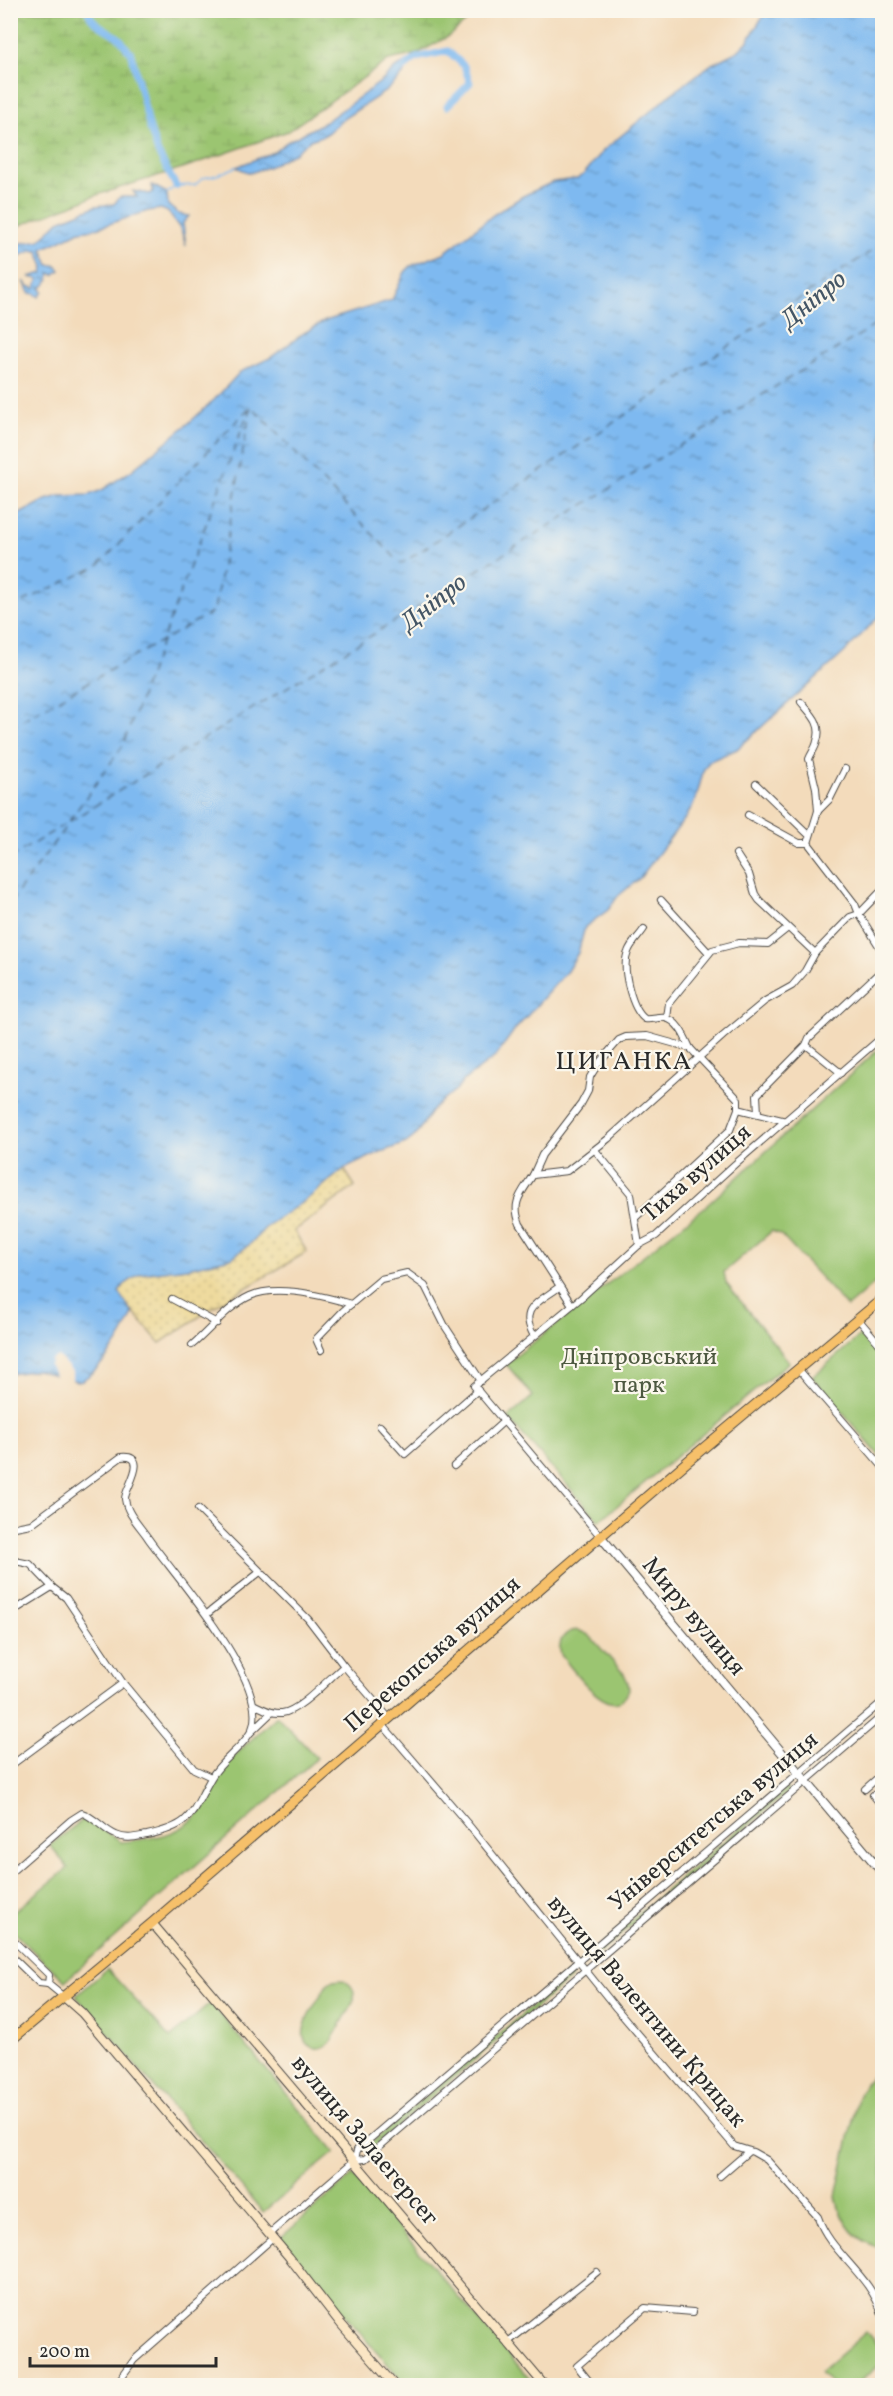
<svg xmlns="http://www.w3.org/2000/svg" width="893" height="2396" font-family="Vollkorn,serif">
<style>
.green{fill:#9bc571;stroke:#63784e;stroke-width:1.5}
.wetland{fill:url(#wetland-marsh);stroke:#63784e;stroke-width:1.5}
.sand{fill:url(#sand-dots);stroke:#8c8264;stroke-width:1.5}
.water{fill:url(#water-ripples);stroke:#54728e;stroke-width:1.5}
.pier{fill:#f3dbbb}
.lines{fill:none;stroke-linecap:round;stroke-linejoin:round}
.stream{stroke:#7eb9f0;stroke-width:1.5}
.canal{stroke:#7eb9f0;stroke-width:7}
.ferry{stroke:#445666;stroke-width:1.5;stroke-dasharray:8 6;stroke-linecap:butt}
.minor-casing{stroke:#494541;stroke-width:8}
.tertiary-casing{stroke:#494541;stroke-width:10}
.secondary-casing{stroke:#494541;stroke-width:10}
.primary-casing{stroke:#494541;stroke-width:11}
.minor{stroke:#fff;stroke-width:6}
.tertiary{stroke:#fff;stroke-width:8}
.secondary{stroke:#fbe6c4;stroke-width:8}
.primary{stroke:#f6c06b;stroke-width:9}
.labels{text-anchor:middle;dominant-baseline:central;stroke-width:4.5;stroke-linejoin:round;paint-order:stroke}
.street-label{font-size:24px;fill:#2b2b2b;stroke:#fbf7ec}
.park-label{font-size:24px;fill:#4d5940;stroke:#fbf7ec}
.water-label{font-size:26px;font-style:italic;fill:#445666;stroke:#fbf7ec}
.neighbourhood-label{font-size:26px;letter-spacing:1.5px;fill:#2b2b2b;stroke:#fbf7ec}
</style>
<defs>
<pattern id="wetland-marsh" width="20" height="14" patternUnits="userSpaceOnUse" patternTransform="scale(1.5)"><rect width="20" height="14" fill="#9bc571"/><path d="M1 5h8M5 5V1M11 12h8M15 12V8" fill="none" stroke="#86a962"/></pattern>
<pattern id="sand-dots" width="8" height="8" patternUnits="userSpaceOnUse" patternTransform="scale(1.5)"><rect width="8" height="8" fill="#eeda9e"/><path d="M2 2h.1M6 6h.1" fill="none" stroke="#cb8" stroke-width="1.8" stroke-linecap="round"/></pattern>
<pattern id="water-ripples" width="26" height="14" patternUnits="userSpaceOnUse" patternTransform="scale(1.5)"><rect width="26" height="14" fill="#7eb9f0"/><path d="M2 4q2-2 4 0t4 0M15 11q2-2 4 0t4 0" fill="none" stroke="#6797c3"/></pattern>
</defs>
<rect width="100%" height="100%" fill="#fbf7ec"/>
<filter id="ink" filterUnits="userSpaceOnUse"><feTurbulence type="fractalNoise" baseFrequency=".0167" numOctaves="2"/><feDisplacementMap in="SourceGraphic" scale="12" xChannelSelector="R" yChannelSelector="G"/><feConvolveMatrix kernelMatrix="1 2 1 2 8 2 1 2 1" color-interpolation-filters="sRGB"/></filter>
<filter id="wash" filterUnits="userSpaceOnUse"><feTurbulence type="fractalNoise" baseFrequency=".008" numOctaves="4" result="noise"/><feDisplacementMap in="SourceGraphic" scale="24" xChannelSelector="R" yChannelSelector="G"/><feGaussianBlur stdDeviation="1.35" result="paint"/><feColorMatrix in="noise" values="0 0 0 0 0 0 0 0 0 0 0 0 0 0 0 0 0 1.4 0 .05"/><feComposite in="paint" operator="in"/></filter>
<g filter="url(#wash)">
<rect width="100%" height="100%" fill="#f3dbbb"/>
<!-- green -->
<g class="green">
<polygon points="882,1046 882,1277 847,1307 781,1235 772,1231 724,1272 726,1283 789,1362 599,1521 508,1418 533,1396 506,1364 706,1206"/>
<polygon points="861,1335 882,1361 882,1459 812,1377"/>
<path d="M 578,1630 L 589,1635 L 624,1674 L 628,1682 L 629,1690 C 614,1728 573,1670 561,1655 C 557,1642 563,1631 578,1630 Z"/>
<path d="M 277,1716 L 317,1758 L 65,1981 L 11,1930 L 10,1915 L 68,1868 L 50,1845 L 85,1818 L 121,1842 C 150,1839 183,1836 201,1810 C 208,1798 213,1785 221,1773 C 236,1751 258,1734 277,1716 Z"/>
<polygon points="786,1788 789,1791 589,1962 586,1959"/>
<polygon points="107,1969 170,2038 211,2003 335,2152 263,2212 76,1996"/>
<polygon points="569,1974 572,1977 368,2151 365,2148"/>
<path d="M 341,1980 C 352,1983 357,1992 353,2003 L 330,2043 C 325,2047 319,2050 312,2047 C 289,2038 319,1998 327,1985 L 333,1981 Z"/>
<path d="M 882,2068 L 882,2248 C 854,2242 841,2223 836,2196 L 858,2097 L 865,2083 Z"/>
<polygon points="353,2175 535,2385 406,2385 279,2239"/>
<polygon points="866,2332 882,2350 882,2362 856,2385 832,2385 820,2372"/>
</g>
<!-- wetland -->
<polygon class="wetland" points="11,11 479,11 449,36 417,54 389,60 288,131 198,163 97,195 11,229"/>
<!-- sand -->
<polygon class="sand" points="344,1169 355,1186 294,1231 307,1252 220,1303 160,1343 119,1296 119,1292 124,1285 140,1274 187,1268 231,1258 250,1244 267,1226 307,1199"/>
<!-- water -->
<g class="water">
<path d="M 766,11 L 882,11 L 882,613 L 845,652 L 737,749 L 710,761 L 704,768 L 696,799 L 686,817 L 640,878 L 618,896 L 608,910 L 585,927 L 578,953 L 567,971 L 513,1032 L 495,1057 L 464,1080 L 458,1088 L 443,1100 L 433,1109 L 415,1136 L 406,1143 L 378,1153 L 344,1169 L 307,1199 L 267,1226 L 250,1244 L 231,1258 L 187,1268 L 140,1274 L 124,1285 L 119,1292 L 133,1314 C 121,1339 107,1363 83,1380 L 77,1381 L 37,1370 L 11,1374 L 10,519 L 46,500 L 59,496 L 89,495 L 102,490 L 131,471 L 190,422 L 215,399 L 240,372 L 270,358 L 304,333 L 325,321 L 392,300 L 405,272 L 411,266 L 444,253 L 493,215 L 523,196 L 553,182 L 577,179 L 584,174 L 604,150 L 675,91 L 712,64 L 738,51 L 748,41 Z"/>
<polygon points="409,61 403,75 386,91 343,119 325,135 310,140 296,152 268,167 250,173 236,167 274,152 287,142 325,122 383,80 395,68"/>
<polygon points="152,185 167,193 168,205 179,214 189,216 183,223 186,246 181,230 168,212 161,209 148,211 94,229 80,231 42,249 49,265 55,265 60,270 54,275 50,273 49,280 43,287 40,287 43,292 39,297 35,294 29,293 24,281 28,286 35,288 39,279 29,277 43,273 44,267 38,251 32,251 11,259 11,245 40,240 59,221 96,206 114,204 120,197 137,197 133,191 150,194 153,192"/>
</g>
<!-- pier -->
<polygon class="pier" points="58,1356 72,1371 72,1382 56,1377 49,1365 52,1362 50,1360"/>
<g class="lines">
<!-- stream -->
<polyline class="stream" points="167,193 176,186 195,185 203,178 217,175 236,167"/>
<!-- canal -->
<g class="canal">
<path d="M 87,10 C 93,26 107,28 119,38 C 124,42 125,49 131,52 L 150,129 L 158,153 L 176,186"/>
<polyline points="400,71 416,58 448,51 464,66 470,83 447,106"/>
</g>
<!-- ferry -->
<g class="ferry">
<polyline points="10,608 98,566 250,407"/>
<polyline points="10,727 214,611 251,406 401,564 882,244"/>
<polyline points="69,821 122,747 249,410"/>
<polyline points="10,858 882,321"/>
<polyline points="10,903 67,825"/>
</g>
</g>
</g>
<g filter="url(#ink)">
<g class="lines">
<!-- minor casing -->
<g class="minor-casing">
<g id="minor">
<path d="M 801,702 C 811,714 823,724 817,741 C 816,748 811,753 809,759 L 816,788 L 818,811 L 808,843"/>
<polyline points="756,784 809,835"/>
<polyline points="818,811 830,799 845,769"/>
<polyline points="748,815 799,843 808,843 855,904 859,914 882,951"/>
<polyline points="736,854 749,874 755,894 759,900 815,953"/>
<polyline points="661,900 709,953"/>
<path d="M 644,929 C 639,937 631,943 628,952 C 621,968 632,1010 645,1019 C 652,1020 659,1017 665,1018 C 678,1020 685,1037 690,1048"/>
<polyline points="667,1018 669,1003 712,950 739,943 768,944 788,928"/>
<polyline points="806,1045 841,1073"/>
<polyline points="758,1113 757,1095 806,1045 809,1038 882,970"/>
<polyline points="595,1150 631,1194 639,1245"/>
<polyline points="533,1175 542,1155 581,1104 588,1091 590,1077 598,1064 619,1040 626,1037 647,1036 690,1048 738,1099 738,1109 786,1121"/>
<polyline points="636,1217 730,1130 738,1109"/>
<polyline points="172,1299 217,1323"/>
<path d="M 572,1305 L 520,1224 C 511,1202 521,1194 533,1175 L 567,1171 L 608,1139 L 723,1036 L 765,1001 L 792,986 L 805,971 L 815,953 L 850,917 L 859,914 L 882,890"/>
<polyline points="859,1320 882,1347"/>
<path d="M 534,1336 C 518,1308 538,1303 559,1287"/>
<path d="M 192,1345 C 210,1330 228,1306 250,1296 C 276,1284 324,1296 351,1304"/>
<polyline points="321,1350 316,1339 343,1311 381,1279 407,1273 425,1286 445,1326 481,1381"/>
<polyline points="799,1370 882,1466"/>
<polyline points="380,1426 405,1454 478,1390"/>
<polyline points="454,1466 503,1422"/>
<polyline points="198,1509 308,1619 344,1666 389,1718"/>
<path d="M 10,1528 L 31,1524 L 121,1457 C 152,1454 124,1489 125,1499 C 127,1514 140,1526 148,1538 C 173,1574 277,1689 250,1733 C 240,1750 221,1760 211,1778 C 190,1815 193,1825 147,1835 C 136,1837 126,1840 116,1835 C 103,1830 95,1817 82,1813 L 71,1820 L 10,1873"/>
<polyline points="601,1537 474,1386 582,1297 639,1245 656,1236 735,1164 882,1037"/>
<polyline points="10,1560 30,1564 52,1587 66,1598 123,1683 194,1769 211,1777"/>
<polyline points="10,1613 52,1587"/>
<polyline points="207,1614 260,1572"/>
<path d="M 255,1705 C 264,1709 272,1714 282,1713 C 300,1711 329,1678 344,1666"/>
<path d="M 382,1724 L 467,1823 L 616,2008 L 734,2146 L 753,2152 L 767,2160 L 818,2217 C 830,2253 870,2274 882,2314"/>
<polyline points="251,1732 271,1713"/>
<polyline points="10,1766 123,1683"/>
<polyline points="865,1789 882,1774"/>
<polyline points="873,1795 882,1806"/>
<polyline points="10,1942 16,1943 49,1975 48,1984"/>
<polyline points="10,1955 39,1983 48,1984 64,1997"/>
<polyline points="355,2160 357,2150 882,1702"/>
<polyline points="720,2176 749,2151"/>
<polyline points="269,2234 355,2160 365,2159 882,1716"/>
<polyline points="508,2342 597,2272"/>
<polyline points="115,2386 134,2360 273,2238"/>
<polyline points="593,2386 577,2366 645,2308 693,2312"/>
</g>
</g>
<!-- tertiary casing -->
<g class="tertiary-casing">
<polyline id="tertiary" points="601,1537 882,1872"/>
</g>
<!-- secondary casing -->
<g class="secondary-casing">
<g id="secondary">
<polyline points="152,1923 545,2386"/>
<polyline points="64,1997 82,2013 289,2257 341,2324 395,2386"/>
</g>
</g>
<!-- primary casing -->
<g class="primary-casing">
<polyline id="primary" points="10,2041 152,1923 688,1461 882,1299"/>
</g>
<!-- minor -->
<use href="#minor" class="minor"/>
<!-- tertiary -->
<use href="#tertiary" class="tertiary"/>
<!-- secondary -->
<use href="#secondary" class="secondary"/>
<!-- primary -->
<use href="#primary" class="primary"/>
</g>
</g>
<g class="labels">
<!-- street labels -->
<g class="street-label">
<text transform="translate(697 1174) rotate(-41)">Тиха вулиця</text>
<text transform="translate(693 1617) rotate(50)">Миру вулиця</text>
<text transform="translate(433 1655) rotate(-41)">Перекопська вулиця</text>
<text transform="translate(714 1822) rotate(-40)">Університетська вулиця</text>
<text transform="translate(646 2012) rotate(50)">вулиця Валентини Крицак</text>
<text transform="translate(364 2141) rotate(50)">вулиця Залаегерсег</text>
</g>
<!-- park labels -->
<g class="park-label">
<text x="639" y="1358">Дніпровський<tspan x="639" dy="28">парк</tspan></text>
</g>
<!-- water labels -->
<g class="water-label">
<text transform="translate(814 300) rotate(-39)">Дніпро</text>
<text transform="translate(434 603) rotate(-38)">Дніпро</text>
</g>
<!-- neighbourhood labels -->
<g class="neighbourhood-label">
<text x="624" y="1062">ЦИГАНКА</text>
</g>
</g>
<!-- margin -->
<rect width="893" height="2396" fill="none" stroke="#fbf7ec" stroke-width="36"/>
<!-- scale -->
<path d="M30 2357v9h186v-9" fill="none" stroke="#2b2b2b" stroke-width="3"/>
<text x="39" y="2357" font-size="18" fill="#2b2b2b" stroke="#fbf7ec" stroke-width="4.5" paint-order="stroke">200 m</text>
</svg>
